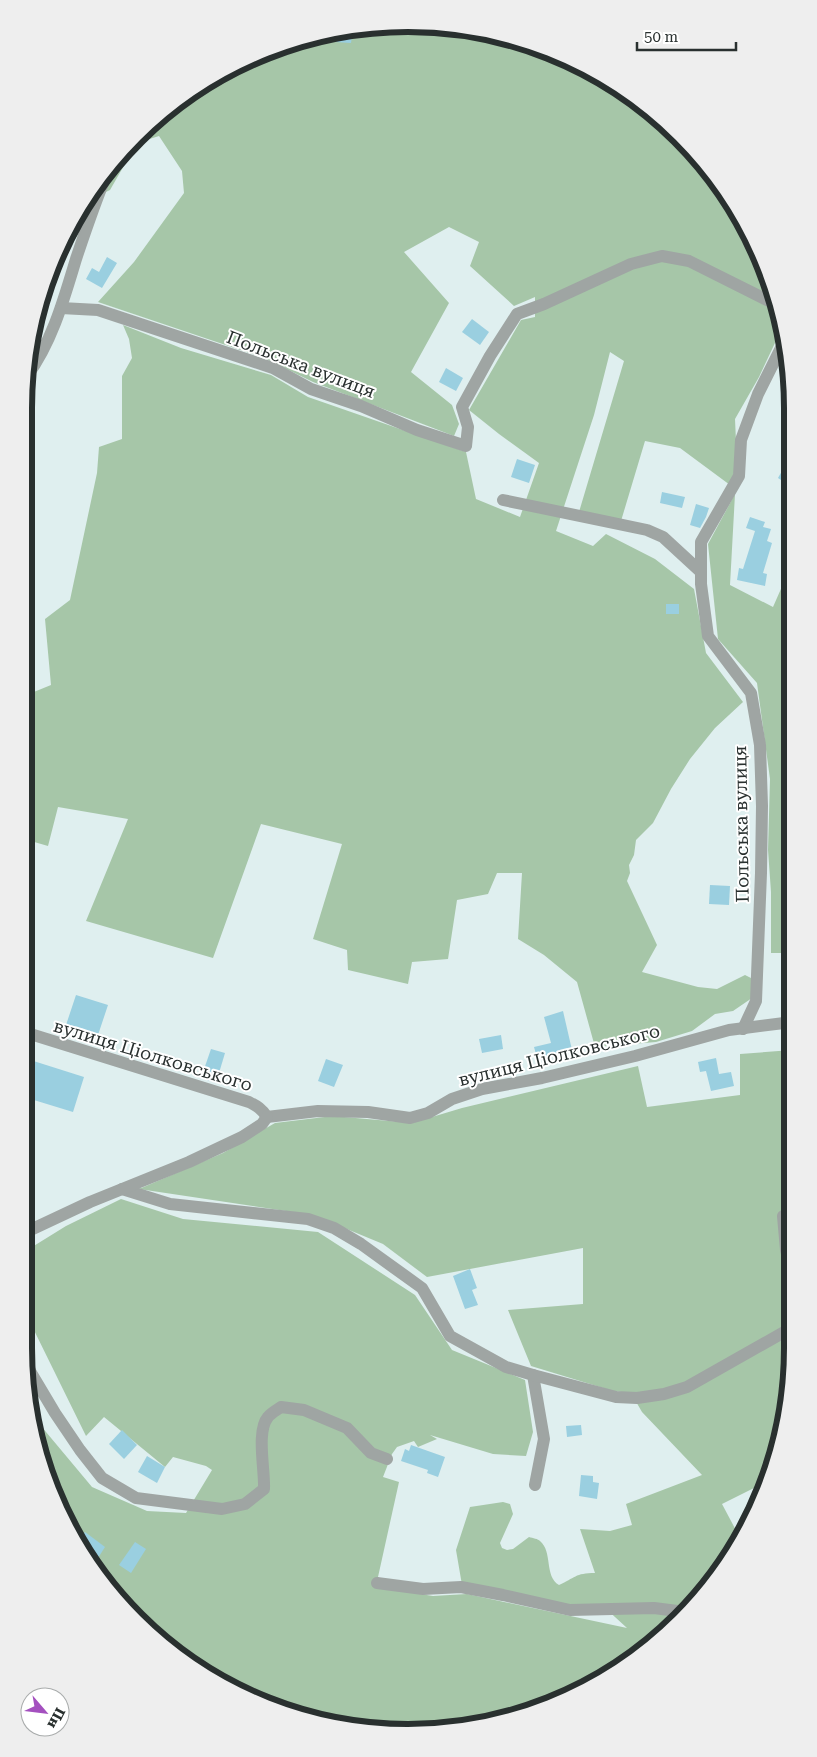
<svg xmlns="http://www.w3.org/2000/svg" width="817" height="1757" font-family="'Roboto Serif',serif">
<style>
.green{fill:#a6c6a8}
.building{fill:#9acfe0}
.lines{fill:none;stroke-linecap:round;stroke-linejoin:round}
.minor{stroke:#9fa5a3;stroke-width:12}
.labels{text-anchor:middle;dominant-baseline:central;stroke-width:4;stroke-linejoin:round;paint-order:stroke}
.street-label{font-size:18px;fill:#29302f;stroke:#fff}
.rim{fill:none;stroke:#29302f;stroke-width:6}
</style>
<rect width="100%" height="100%" fill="#dfefef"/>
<!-- green -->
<g class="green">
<polygon points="408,24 483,31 555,53 642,103 714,174 764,261 782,328 759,377 735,419 737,464 730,485 680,448 645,441 621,521 579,512 624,361 610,352 594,415 556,531 593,546 606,534 655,559 694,589 706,653 743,702 715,728 690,759 671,789 653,823 636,840 634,855 629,865 630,873 627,881 657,945 642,972 698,987 717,989 745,975 751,978 752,998 733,1011 715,1014 692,1031 656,1042 595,1047 577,982 544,955 518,939 522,873 497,873 488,894 457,900 448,959 412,962 408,984 348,970 347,950 313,939 342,844 261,824 213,958 86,921 128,819 58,807 48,846 24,839 24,696 51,685 45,619 70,600 97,473 99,447 122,439 122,376 132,358 129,339 123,325 181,348 271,375 308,397 466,452 476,499 520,517 539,463 499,434 469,410 521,320 535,317 535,297 514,306 470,266 479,242 449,227 404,252 449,303 411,372 452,405 459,424 454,436 313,382 264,358 98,302 134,262 184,193 182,171 159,136 137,143 110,190 85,202 88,195 136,137 195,89 261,53 333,31"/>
<polygon points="735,494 730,585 773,607 791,566 792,940 790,953 771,953 771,892 768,850 770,779 757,683 718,639 708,544"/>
<path d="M 792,1050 L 793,1349 L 786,1424 L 768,1481 L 722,1504 L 739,1536 L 698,1602 L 601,1682 L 532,1713 L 459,1730 L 334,1726 L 216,1682 L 119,1602 L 75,1541 L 44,1472 L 36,1420 L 92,1487 L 147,1511 L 186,1513 L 212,1470 L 206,1466 L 173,1457 L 165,1467 L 104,1417 L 86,1436 L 27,1316 L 24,1313 L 24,1252 L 66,1226 L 121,1199 L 183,1219 L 318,1232 L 415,1295 L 452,1350 L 525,1380 L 533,1432 L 526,1456 L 493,1454 L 430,1435 L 437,1439 L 418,1447 L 414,1441 L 397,1447 L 392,1454 L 383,1477 L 399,1482 L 378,1577 L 395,1590 L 433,1596 L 467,1594 L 627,1628 L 603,1606 L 571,1608 L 462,1585 L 456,1550 L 470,1507 L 503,1502 L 510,1504 L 513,1514 L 500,1543 L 502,1548 L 507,1550 L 513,1549 L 529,1537 C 533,1538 538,1539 540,1541 C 553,1552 544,1576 559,1585 C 575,1578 575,1573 595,1573 L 580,1529 L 610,1531 L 632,1525 L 626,1504 L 702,1475 L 642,1412 L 631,1393 L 613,1391 L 531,1366 L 508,1310 L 583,1304 L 583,1248 L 427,1277 L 383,1244 L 313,1215 L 139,1189 L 223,1153 L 275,1123 L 333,1116 L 412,1123 L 462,1108 L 638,1066 L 647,1107 L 740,1095 L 740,1054 Z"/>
</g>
<!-- building -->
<g class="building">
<polygon points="353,29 351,43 335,42 336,31"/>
<polygon points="107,257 117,263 102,288 86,279 92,268 99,272"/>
<polygon points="472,319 489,332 480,345 462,332"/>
<polygon points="446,368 463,378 456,391 439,382"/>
<polygon points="790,457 790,486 778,478"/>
<polygon points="517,459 535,465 529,483 511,477"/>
<polygon points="662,492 685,497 682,508 660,503"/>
<polygon points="696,504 709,508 706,517 700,528 690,525"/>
<polygon points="750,517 765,522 763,527 771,529 767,541 772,543 763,573 767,574 765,586 737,580 739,568 743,569 755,531 746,528"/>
<rect x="666" y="604" width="13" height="10"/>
<polygon points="710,885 730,886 729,905 709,904"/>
<polygon points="76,995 108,1005 98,1035 66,1025"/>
<polygon points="563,1011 572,1050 537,1058 534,1047 551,1043 544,1017"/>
<polygon points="501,1035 503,1049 482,1053 479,1039"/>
<polygon points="211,1049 225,1053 216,1083 201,1078"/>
<polygon points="24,1058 84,1077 73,1112 24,1097"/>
<polygon points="716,1058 719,1074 731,1072 734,1086 711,1091 706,1071 700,1072 698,1062"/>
<polygon points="326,1059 343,1065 334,1087 318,1081"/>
<polygon points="470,1269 477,1288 472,1290 478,1305 465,1309 453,1276"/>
<polygon points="581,1425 582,1435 567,1437 566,1426"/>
<polygon points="122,1430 137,1445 124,1459 109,1444"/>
<polygon points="411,1445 445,1457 438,1477 427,1473 428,1470 401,1461 405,1449 409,1451"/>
<polygon points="147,1456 165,1467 157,1483 138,1472"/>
<polygon points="581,1475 593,1476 593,1482 599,1483 597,1499 579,1496"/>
<polygon points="85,1532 105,1547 98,1558 77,1542"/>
<polygon points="135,1542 146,1549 131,1573 119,1565"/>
</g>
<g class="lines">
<!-- minor -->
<g class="minor">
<polyline points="61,308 98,310 273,368 311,389 361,406 417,430 466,446 468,427 462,407 490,356 517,314 544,304 631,264 662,256 689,261 775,304"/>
<path d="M 27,376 C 52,342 64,299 76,259 C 86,229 96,200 108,171"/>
<polyline points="503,500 647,530 663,537 701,572"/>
<polyline points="743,1029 756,1001 761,873 762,806 760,745 751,693 708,636 701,584 701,542 739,476 741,440 758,394 785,340"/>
<path d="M 24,1032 L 249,1102 C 257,1106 262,1109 267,1117 L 318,1111 L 368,1112 L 410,1118 L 428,1113 L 452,1099 L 482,1089 L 542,1078 L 635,1056 L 729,1030 L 792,1022"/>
<polyline points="122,1189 170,1204 308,1219 334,1228 361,1244 422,1288 450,1336 506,1367 533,1375 544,1439 535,1485"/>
<polyline points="783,1216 786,1250 793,1278"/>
<polyline points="24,1233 90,1202 189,1162 242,1137 262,1124 267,1117"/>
<path d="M 27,1366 L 55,1413 L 80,1450 L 102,1478 L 136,1498 L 222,1509 L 245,1504 L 264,1489 C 265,1470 256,1431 268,1417 C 271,1413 277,1410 281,1407 L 304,1410 L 347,1428 L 371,1453 L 387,1459"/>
<polyline points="533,1375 616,1397 637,1398 664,1394 687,1387 793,1327"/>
<polyline points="377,1583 423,1589 461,1587 503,1595 570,1610 654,1608 685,1612"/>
</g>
</g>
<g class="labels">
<!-- street labels -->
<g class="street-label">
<text transform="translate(301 364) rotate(21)">Польська вулиця</text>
<text transform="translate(741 824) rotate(-91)">Польська вулиця</text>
<text transform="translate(153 1055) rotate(17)">вулиця Ціолковського</text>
<text transform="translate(559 1055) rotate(-14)">вулиця Ціолковського</text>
</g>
</g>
<!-- crop -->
<path d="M0 0H817V1757H0ZM408 32H408A376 376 0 0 1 784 408V1348A376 376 0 0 1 408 1724H408A376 376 0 0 1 32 1348V408A376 376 0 0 1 408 32Z" fill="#eee" fill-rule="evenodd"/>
<path class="rim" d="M408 32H408A376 376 0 0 1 784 408V1348A376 376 0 0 1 408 1724H408A376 376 0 0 1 32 1348V408A376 376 0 0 1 408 32Z"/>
<!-- north arrow -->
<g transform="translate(45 1712) rotate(118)"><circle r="24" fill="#ffffff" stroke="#a9acac"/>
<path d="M0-4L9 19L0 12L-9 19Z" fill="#a450bf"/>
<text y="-8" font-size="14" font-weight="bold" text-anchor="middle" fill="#29302f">Пн</text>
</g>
<!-- scale -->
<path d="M637 42v8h99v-8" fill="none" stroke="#29302f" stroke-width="2.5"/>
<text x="644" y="42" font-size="15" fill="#29302f" stroke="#ffffff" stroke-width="4" paint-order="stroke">50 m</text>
</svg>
